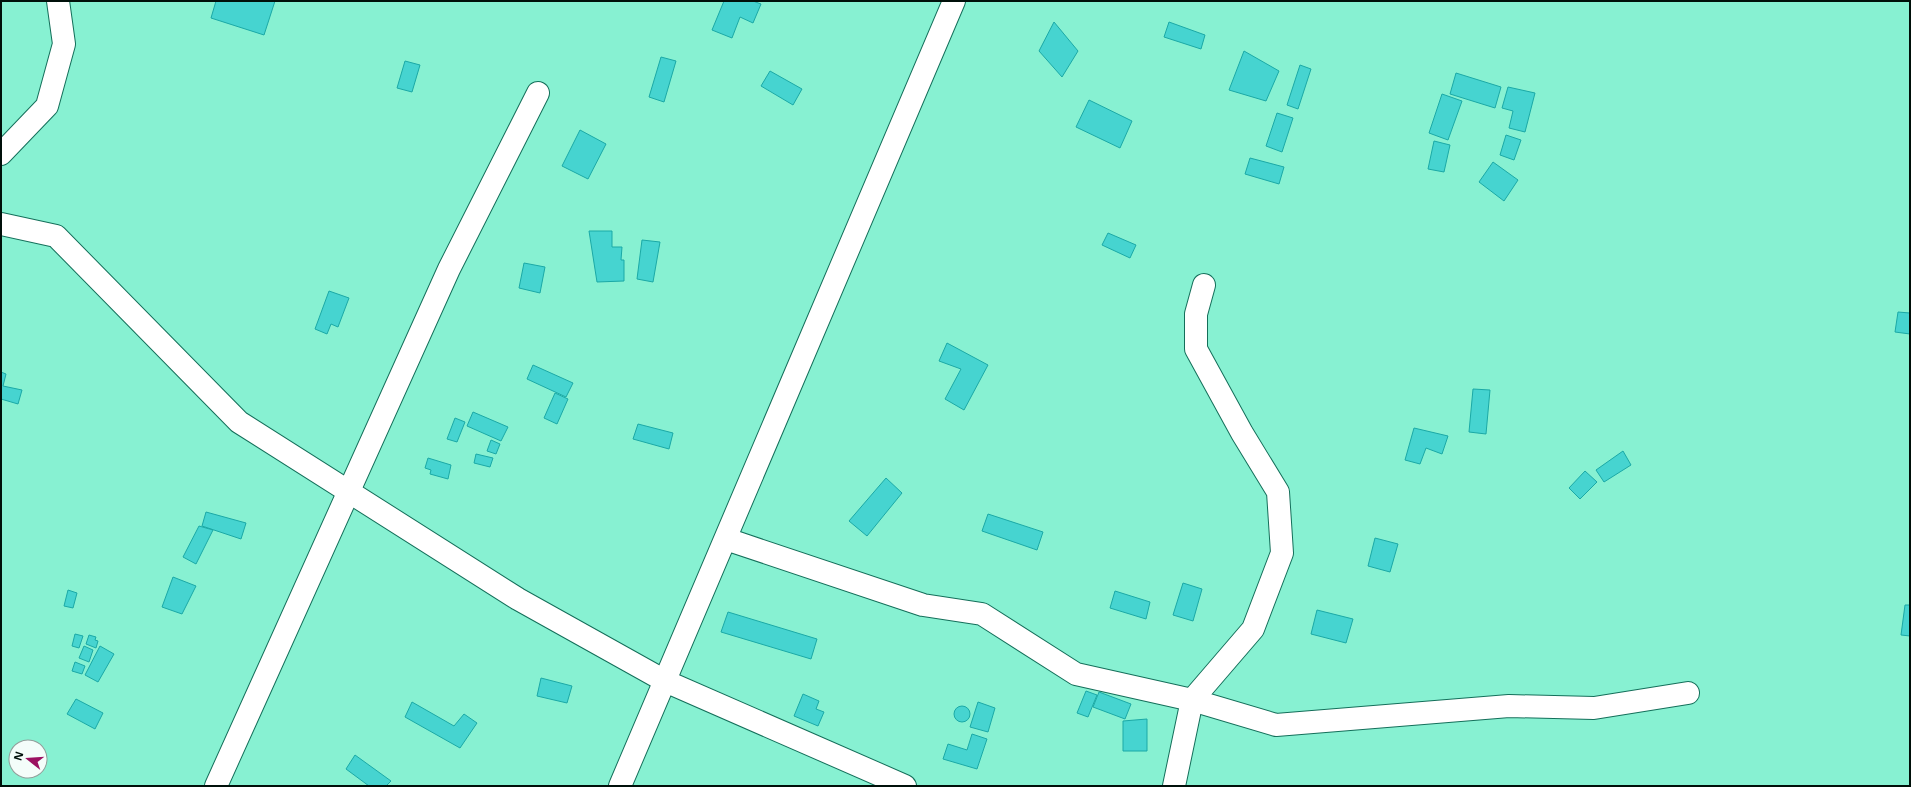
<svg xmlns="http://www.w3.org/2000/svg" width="1911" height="787" font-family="'Noto Sans',sans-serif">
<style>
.building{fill:#46d4d0;stroke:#1ba9a6}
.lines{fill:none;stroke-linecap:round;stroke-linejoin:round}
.street-casing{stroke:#146f5a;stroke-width:24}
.street{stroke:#fff;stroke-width:22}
</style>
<rect width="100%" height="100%" fill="#87f1d2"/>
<!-- building -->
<g class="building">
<polygon points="216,1 275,1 264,35 211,18"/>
<polygon points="724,1 753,1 761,4 753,23 740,17 732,38 712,30"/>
<polygon points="1054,22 1078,51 1062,77 1039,51"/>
<polygon points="1169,22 1205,35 1201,49 1164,37"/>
<polygon points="1244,51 1279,71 1266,101 1229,90"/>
<polygon points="661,57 676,61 664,102 649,97"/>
<polygon points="405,61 420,65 412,92 397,88"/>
<polygon points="1300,65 1311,69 1298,109 1287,105"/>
<polygon points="770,71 802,89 793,105 761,86"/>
<polygon points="1456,73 1501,87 1495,108 1450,94"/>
<polygon points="1508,87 1535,93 1525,132 1509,128 1513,111 1502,108"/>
<polygon points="1442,94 1462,101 1448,140 1429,133"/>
<polygon points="1089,100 1132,121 1120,148 1076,127"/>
<polygon points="1277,113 1293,118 1282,152 1266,146"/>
<polygon points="580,130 606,144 588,179 562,166"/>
<polygon points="1506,135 1521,140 1514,160 1500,155"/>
<polygon points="1434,141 1450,145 1444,172 1428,169"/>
<polygon points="1250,158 1284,167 1279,184 1245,174"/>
<polygon points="1493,162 1518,180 1504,201 1479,182"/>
<polygon points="589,231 612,231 612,247 622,247 621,260 624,260 624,281 597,282"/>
<polygon points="1108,233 1136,245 1130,258 1102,245"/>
<polygon points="642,240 660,242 653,282 637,279"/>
<polygon points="524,263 545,267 540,293 519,288"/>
<polygon points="329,291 349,298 338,327 331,324 327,334 315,329"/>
<polygon points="1898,312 1910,313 1910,334 1895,332"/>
<polygon points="947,343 988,365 964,410 945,399 961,369 939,361"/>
<polygon points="533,365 573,383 566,397 527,379"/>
<polygon points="1,372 6,374 3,386 22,390 18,404 1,399"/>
<polygon points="1473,389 1490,390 1486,434 1469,432"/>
<polygon points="555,393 568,399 557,424 544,418"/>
<polygon points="473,412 508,427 501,441 467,426"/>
<polygon points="455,418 465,422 457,442 447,439"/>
<polygon points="638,424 673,433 669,449 633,439"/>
<polygon points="1414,428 1448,436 1442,454 1426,448 1420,464 1405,460"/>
<polygon points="491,440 500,444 496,454 487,451"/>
<polygon points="1623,451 1631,465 1604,482 1596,470"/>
<polygon points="476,454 493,458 490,467 474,463"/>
<polygon points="428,458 451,465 448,479 430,474 431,470 425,468"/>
<polygon points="1585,471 1597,482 1580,499 1569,488"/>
<polygon points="886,478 902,493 867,536 849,521"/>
<polygon points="206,512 246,523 241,539 202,526"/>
<polygon points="988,514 1043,532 1037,550 982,531"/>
<polygon points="199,526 213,530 196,564 183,557"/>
<polygon points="1375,538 1398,544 1390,572 1368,566"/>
<polygon points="173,577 196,586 182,614 162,607"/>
<polygon points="1183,583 1202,589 1193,621 1173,615"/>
<polygon points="68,590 77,593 73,608 64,606"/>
<polygon points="1115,591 1150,602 1146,619 1110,608"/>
<polygon points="1905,605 1910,605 1910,636 1901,635"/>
<polygon points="1317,610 1353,619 1346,643 1311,634"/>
<polygon points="728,612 817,639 811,659 721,632"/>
<polygon points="75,634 83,636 79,648 72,646"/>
<polygon points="89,635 96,637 95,640 98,641 96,648 86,644"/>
<polygon points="84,646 93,650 89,662 79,658"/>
<polygon points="100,646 114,654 98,682 85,675"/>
<polygon points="75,662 85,666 82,674 72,671"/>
<polygon points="541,678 572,686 567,703 537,696"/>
<polygon points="1086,691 1097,695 1088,717 1077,713"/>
<polygon points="1099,692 1131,704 1125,719 1093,707"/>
<polygon points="803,694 819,701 816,709 824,712 818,726 794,716"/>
<polygon points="76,699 103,713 95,729 67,714"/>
<polygon points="412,702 454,726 464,714 477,723 460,748 405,717"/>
<polygon points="978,702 995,708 988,732 970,727"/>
<circle cx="962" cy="714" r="8"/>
<polygon points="1147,719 1147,751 1123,751 1123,721"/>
<polygon points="972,734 987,739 977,769 943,759 948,744 967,750"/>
<polygon points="355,755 391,781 386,786 369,786 346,769"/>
</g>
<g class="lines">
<!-- street casing -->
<g class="street-casing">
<g id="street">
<polyline points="1,154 47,106 64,44 58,1"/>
<polyline points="1,224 56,236 239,422 518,599 665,681 905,786"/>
<polyline points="726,539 923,605 982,614 1076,674 1192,700 1276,725 1509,706 1594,708 1688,693"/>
<polyline points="216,786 449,269 538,93"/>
<polyline points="620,786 954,1"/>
<polyline points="1174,786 1192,700 1253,629 1282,553 1278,492 1242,433 1196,349 1196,314 1204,285"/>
</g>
</g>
<!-- street -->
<use href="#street" class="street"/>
</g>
<!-- border -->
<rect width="1911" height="787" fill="none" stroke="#00100a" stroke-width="4"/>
<!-- north arrow -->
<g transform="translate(28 759) rotate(287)"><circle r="19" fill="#f4fdfa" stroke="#929e9a"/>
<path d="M0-3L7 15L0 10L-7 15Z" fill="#9b1161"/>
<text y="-6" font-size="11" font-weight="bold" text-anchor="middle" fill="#00100a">N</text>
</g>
</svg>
